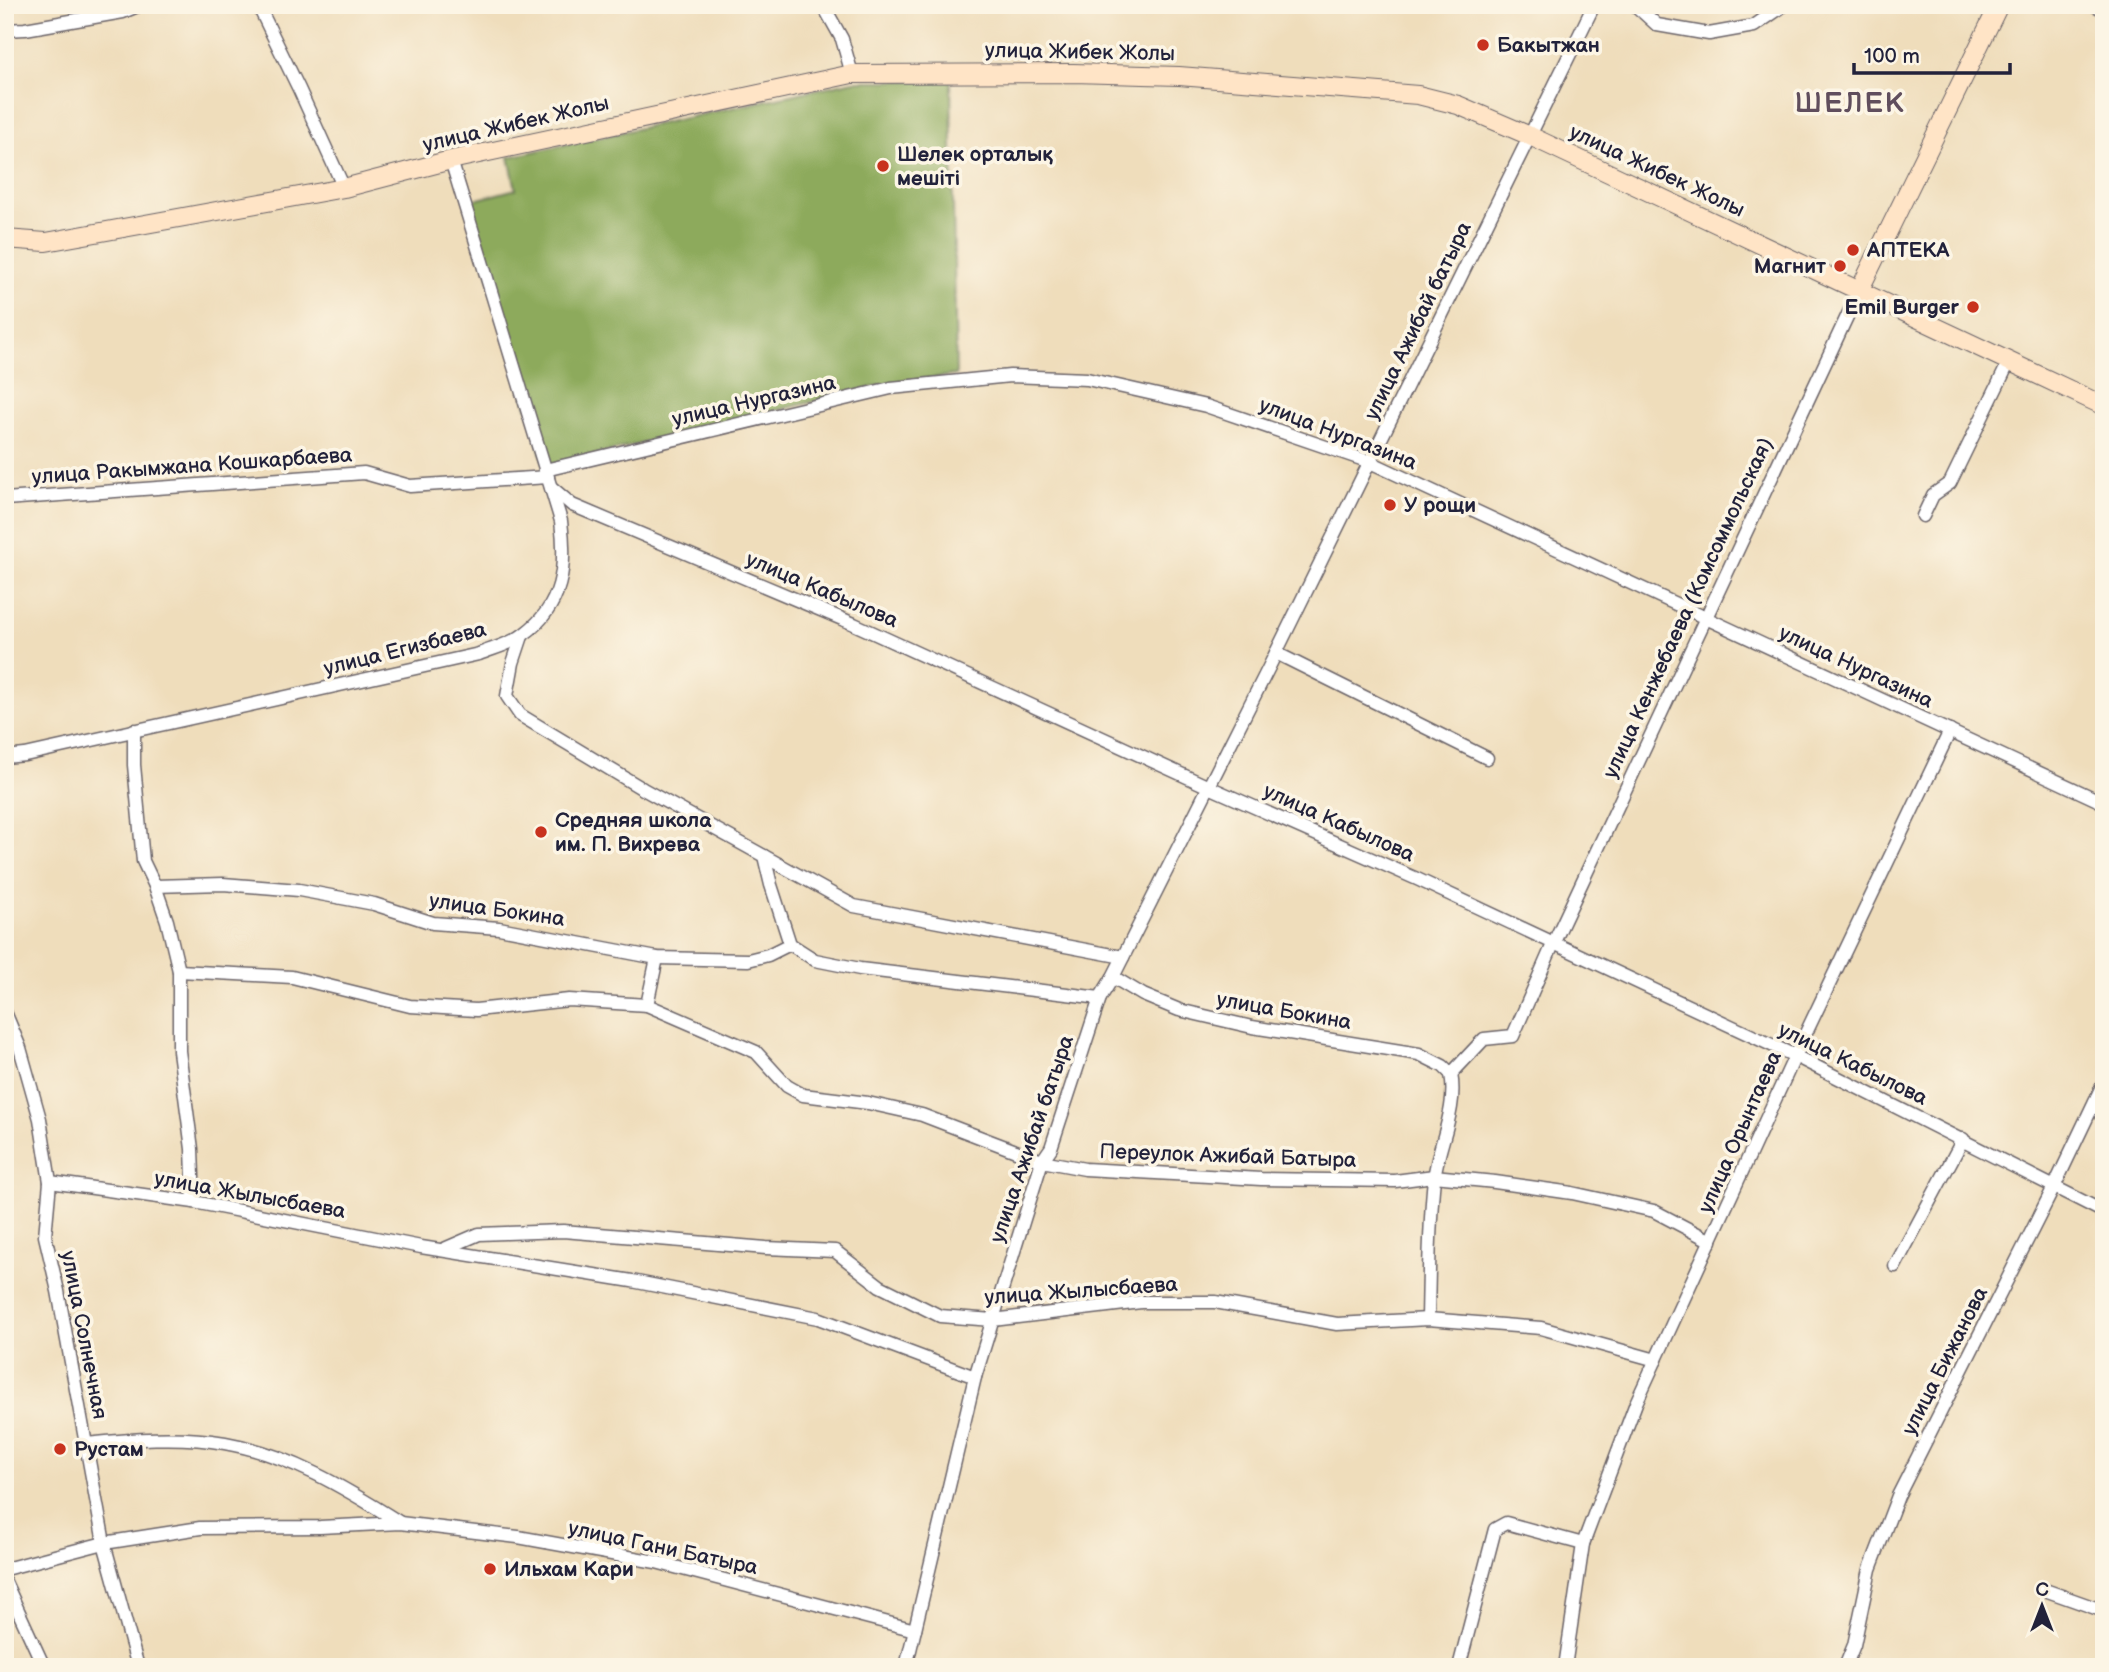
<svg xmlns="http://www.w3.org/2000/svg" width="2109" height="1672" font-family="'Balsamiq Sans',sans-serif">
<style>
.forest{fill:#8daa5c;stroke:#58664c;stroke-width:2}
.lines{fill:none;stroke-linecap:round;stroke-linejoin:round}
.street-casing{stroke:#6a6368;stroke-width:15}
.secondary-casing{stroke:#6a6368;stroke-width:20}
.street{stroke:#fff;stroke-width:12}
.secondary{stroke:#ffe4c6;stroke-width:18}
.poi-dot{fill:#c8321e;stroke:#fcf5e5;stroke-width:2.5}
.labels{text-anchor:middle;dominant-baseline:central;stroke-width:7;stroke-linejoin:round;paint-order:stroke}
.poi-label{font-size:21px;font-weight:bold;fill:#22223b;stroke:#fcf5e5;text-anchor:start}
.street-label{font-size:21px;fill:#22223b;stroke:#fcf5e5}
.district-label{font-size:28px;font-weight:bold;letter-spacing:2px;fill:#604e5d;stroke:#fcf5e5}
</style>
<rect width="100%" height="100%" fill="#fcf5e5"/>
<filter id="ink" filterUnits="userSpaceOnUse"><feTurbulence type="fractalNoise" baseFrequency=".0143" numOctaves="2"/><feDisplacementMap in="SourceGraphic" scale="14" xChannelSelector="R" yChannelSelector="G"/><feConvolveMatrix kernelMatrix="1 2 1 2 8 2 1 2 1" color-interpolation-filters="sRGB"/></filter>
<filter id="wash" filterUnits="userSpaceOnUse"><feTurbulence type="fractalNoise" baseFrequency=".00686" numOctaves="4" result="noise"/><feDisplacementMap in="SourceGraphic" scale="28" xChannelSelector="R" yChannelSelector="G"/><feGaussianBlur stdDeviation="1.57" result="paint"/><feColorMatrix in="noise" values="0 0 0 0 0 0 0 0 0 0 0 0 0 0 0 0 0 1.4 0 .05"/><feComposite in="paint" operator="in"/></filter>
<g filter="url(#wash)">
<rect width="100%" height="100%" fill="#efddbb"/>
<!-- forest -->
<polygon class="forest" points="854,81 951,81 956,375 890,383 545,467 467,202 516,189 509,157"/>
</g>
<g filter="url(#ink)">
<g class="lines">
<!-- street casing -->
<g class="street-casing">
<g id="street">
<polyline points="258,5 299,89 344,188"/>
<polyline points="823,5 842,39 852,74"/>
<polyline points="1635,5 1657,25 1709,34 1754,26 1780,8 1781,5"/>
<polyline points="2094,5 2104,10"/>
<polyline points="5,30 25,29 123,12 140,5"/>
<polyline points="545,470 891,388 1010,376 1087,379 1206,406 1370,462 2104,803"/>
<polyline points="551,487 572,505 854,624 1209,787 1417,879 1795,1056 2104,1212"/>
<polyline points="5,499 364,473 410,486 548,477"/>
<polyline points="1923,516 1933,495 1950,483 2009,362"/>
<polyline points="522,636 513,663 507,696 520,715 643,789 764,856 771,885 790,944 815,960 860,969 1100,998"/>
<polyline points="1276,653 1487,758"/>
<polyline points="134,730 134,765 143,861 155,886 167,921 179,971 179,1051 192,1149 194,1202"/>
<path d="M 5,757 L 25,755 L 479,654 C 493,648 512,644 524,634 C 563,606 567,566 561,521 L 451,160"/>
<polyline points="764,856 854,906 1123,957"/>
<polyline points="155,886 223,884 299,890 374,904 433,923 499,928 657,958 748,960 768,955 790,944"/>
<polyline points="179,971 292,977 410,1006 476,1010 569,1000 647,1005 756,1052 787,1086 803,1095 868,1103 922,1115 1042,1161 1085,1169 1261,1179 1395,1181 1434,1176 1495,1182 1572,1193 1654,1211 1711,1241"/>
<polyline points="1113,977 1143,995 1179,1010 1252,1027 1419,1054 1443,1066 1451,1074"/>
<polyline points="647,1005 657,958"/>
<polyline points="5,1012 20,1048 40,1119 50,1182 45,1236 58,1291 104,1543 138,1667"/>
<polyline points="1451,1074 1484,1039 1513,1036 1554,942 1859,291"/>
<polyline points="50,1182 194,1202 421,1247 632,1281 818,1318 975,1377"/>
<polyline points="442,1250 479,1234 563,1231 766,1248 835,1251 880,1286 940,1316 993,1320 1141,1302 1215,1302 1337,1324 1428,1319 1541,1328 1656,1360"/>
<polyline points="1895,1266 1963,1139"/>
<path d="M 1428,1319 C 1429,1272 1429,1225 1434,1179 C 1438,1145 1458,1109 1451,1074"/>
<path d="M 86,1444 C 132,1439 179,1435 225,1443 C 289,1454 345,1488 399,1522"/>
<polyline points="5,1569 104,1543 200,1528 320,1527 400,1523 518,1537 656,1562 915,1630"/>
<polyline points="5,1582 44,1667"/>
<polyline points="2042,1589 2104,1611"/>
<polyline points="906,1667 975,1377 1042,1161 1051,1148 1100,998 1113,977 1268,669 1594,5"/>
<polyline points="1459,1667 1495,1529 1506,1523 1583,1544"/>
<polyline points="1565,1667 1583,1544 1636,1403 1795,1056 1950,731"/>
<polyline points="1845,1667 1854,1645 1870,1569 1898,1496 2054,1187 2104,1082"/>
</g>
</g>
<!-- secondary casing -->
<g class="secondary-casing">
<g id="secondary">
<polyline points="5,239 46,242 344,188 451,160 852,74 1073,73 1179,76 1418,95 1458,105 1530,136 2104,406"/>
<polyline points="1859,291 1999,5"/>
</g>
</g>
<!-- street -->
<use href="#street" class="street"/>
<!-- secondary -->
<use href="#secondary" class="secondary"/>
</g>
</g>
<!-- markers -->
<g class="poi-dot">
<circle cx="1483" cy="45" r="7"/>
<circle cx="883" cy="166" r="7"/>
<circle cx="1853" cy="250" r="7"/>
<circle cx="1840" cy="266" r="7"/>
<circle cx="1973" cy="307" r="7"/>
<circle cx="1390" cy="505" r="7"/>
<circle cx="541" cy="832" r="7"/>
<circle cx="60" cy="1449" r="7"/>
<circle cx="490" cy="1569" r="7"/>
</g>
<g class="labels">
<!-- poi labels -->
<g class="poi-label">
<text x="1497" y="45">Бакытжан</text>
<text x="897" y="154">Шелек орталық<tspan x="897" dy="24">мешіті</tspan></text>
<text x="1867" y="250">АПТЕКА</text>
<text x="1826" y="266" text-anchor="end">Магнит</text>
<text x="1959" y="307" text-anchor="end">Emil Burger</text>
<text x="1404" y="505">У рощи</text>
<text x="555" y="820">Средняя школа<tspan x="555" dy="24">им. П. Вихрева</tspan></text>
<text x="74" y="1449">Рустам</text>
<text x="504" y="1569">Ильхам Кари</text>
</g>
<!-- street labels -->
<g class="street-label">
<text transform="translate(1080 52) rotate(1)">улица Жибек Жолы</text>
<text transform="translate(516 124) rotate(-13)">улица Жибек Жолы</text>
<text transform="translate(1657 171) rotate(25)">улица Жибек Жолы</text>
<text transform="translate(1418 321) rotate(-64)">улица Ажибай батыра</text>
<text transform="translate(754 401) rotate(-13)">улица Нургазина</text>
<text transform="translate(1338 434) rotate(21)">улица Нургазина</text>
<text transform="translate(192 466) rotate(-4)">улица Ракымжана Кошкарбаева</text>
<text transform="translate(822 590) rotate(23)">улица Кабылова</text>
<text transform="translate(1688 608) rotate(-65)">улица Кенжебаева (Комсоммольская)</text>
<text transform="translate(405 649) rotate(-14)">улица Егизбаева</text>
<text transform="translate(1856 667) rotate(25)">улица Нургазина</text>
<text transform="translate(1339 823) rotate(24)">улица Кабылова</text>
<text transform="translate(497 910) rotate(8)">улица Бокина</text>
<text transform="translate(1284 1011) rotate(10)">улица Бокина</text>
<text transform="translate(1853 1064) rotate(26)">улица Кабылова</text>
<text transform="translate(1740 1132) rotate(-66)">улица Орынтаева</text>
<text transform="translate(1032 1139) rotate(-71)">улица Ажибай батыра</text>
<text transform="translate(1228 1156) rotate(2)">Переулок Ажибай Батыра</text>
<text transform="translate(250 1195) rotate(10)">улица Жылысбаева</text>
<text transform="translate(1081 1291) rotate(-4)">улица Жылысбаева</text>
<text transform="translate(84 1335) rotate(79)">улица Солнечная</text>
<text transform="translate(1945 1361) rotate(-63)">улица Бижанова</text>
<text transform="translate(663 1548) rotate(12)">улица Гани Батыра</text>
</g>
<!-- district labels -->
<g class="district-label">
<text x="1850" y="103">ШЕЛЕК</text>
</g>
</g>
<!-- margin -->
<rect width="2109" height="1672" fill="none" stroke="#fcf5e5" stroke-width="28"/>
<!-- north arrow -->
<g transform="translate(2042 1606)" stroke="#fcf5e5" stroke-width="5" paint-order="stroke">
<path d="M0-5L12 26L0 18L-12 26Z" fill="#22223b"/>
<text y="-10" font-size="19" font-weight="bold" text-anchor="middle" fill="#22223b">С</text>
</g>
<!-- scale -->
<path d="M1854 63v10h156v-10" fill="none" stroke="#22223b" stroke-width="3.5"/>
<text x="1864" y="63" font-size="21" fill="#22223b" stroke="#fcf5e5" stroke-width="5" paint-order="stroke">100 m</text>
</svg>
